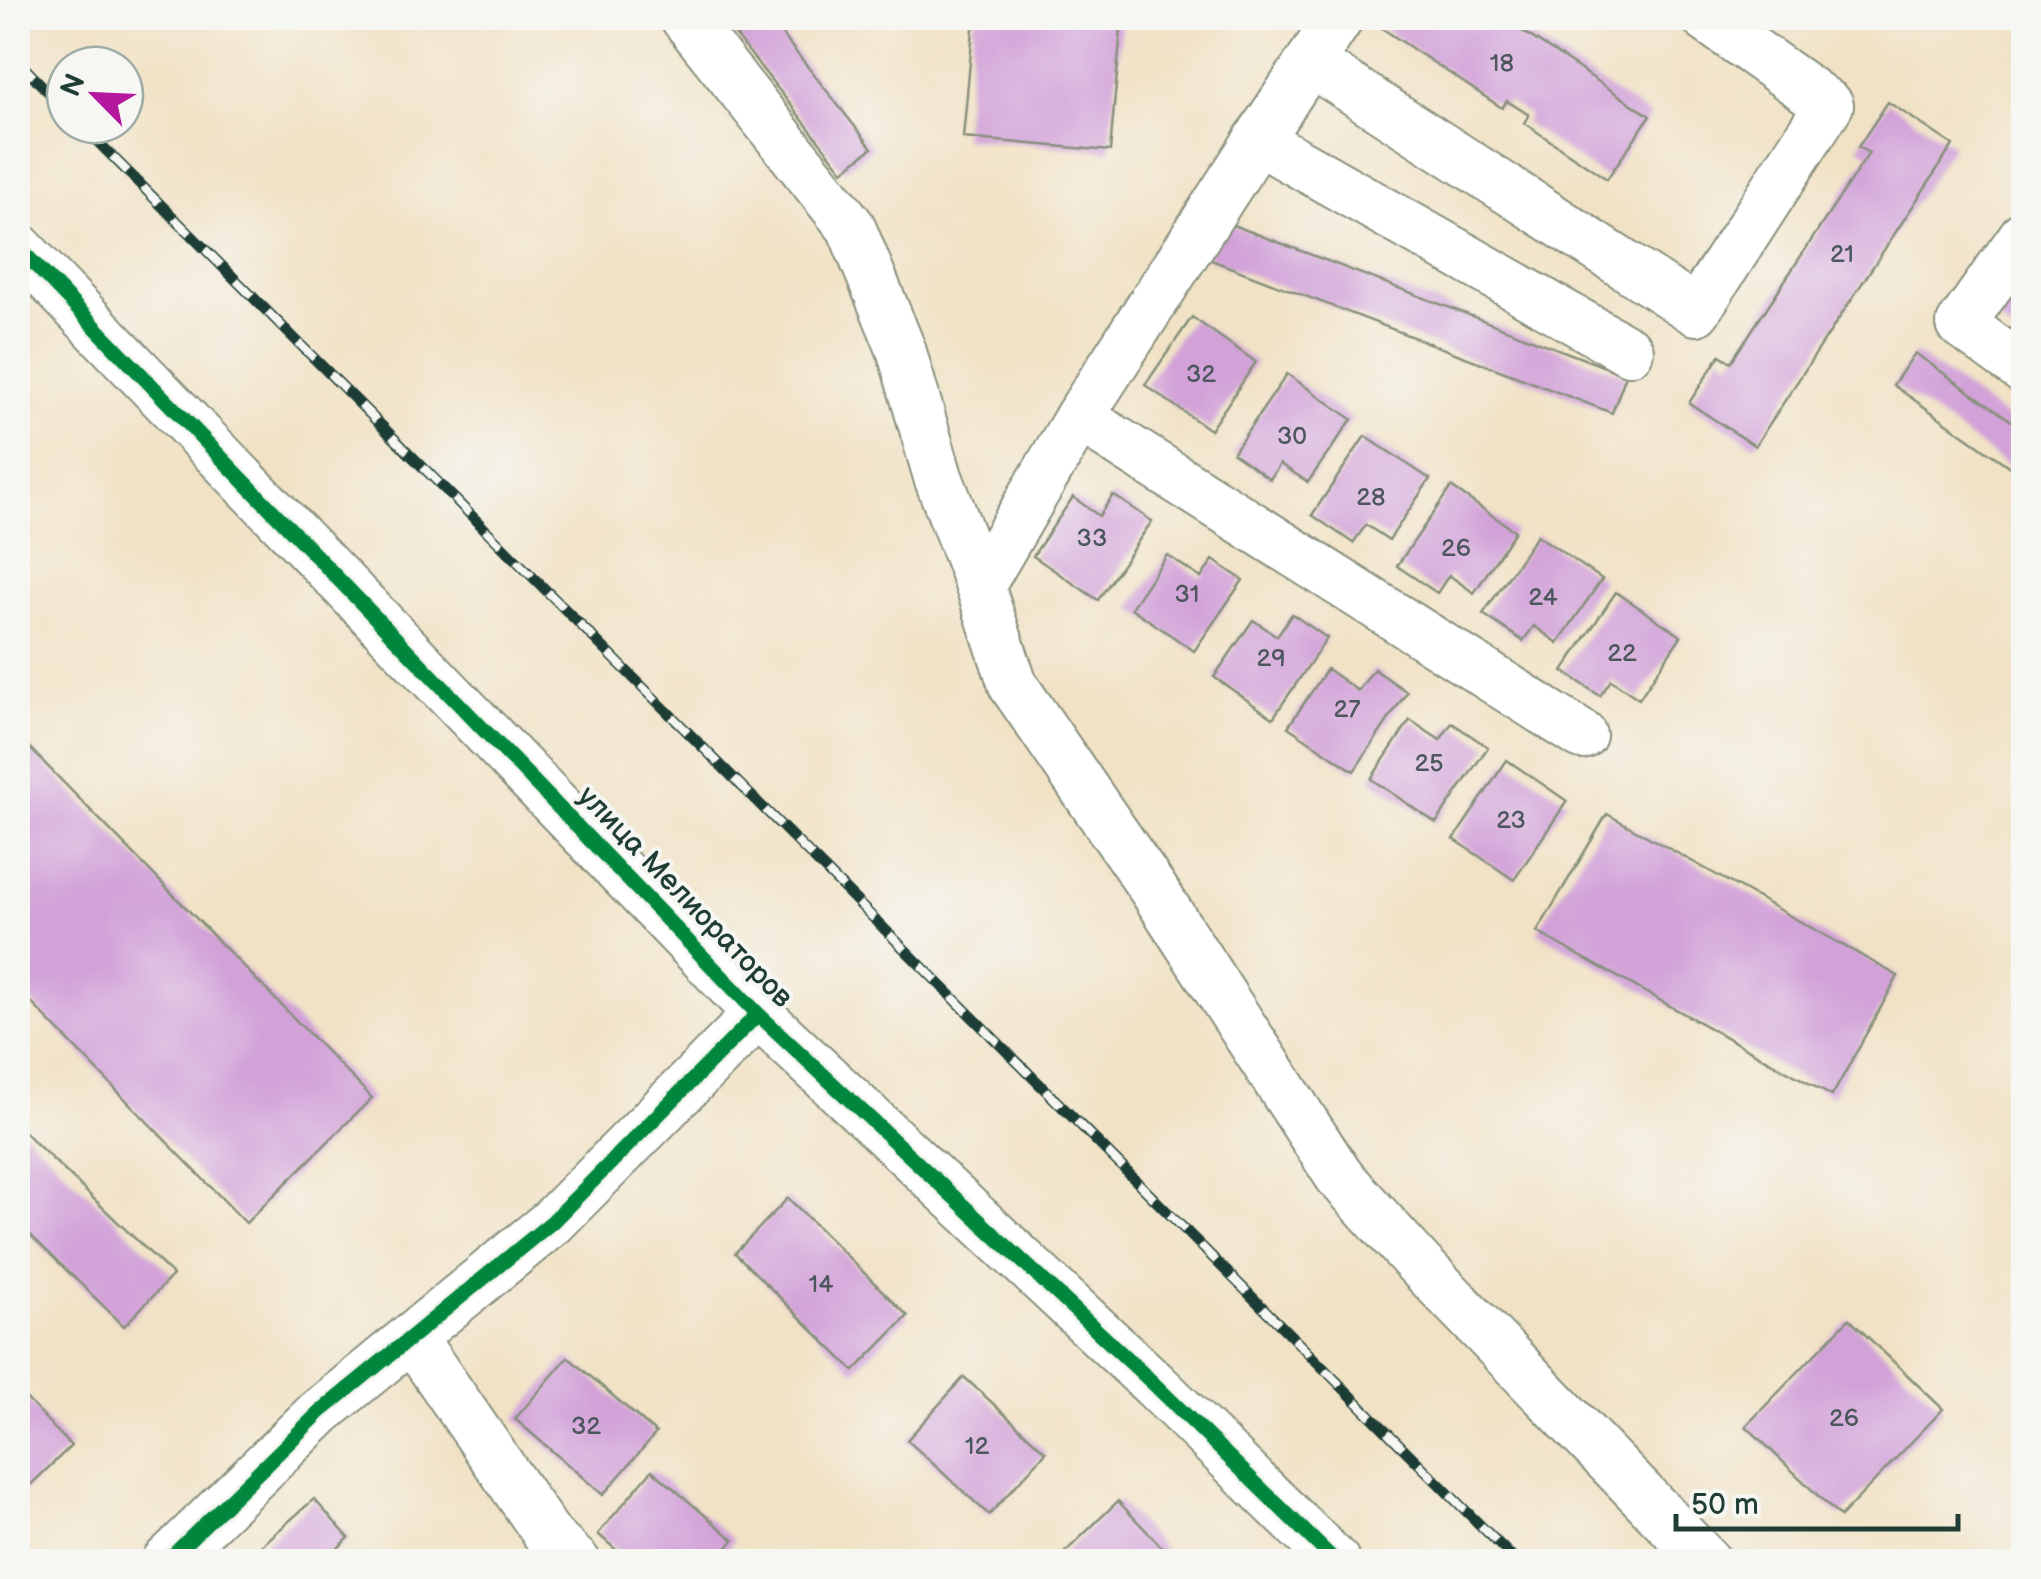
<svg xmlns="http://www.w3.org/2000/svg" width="2041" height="1579" font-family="'Balsamiq Sans',sans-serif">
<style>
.building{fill:#d1a1d8}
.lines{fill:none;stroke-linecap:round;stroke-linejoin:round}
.minor-casing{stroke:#88907c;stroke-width:52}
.minor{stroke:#fff;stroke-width:48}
.rail-casing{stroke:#1f3d34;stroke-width:11}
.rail{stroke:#f6f6f2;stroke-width:8;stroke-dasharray:22;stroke-linecap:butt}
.cycleway-casing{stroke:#f6f6f2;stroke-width:21}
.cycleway{stroke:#00873e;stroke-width:15}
.labels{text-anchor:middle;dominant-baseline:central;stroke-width:8;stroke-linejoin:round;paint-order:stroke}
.number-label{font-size:25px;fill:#4c565d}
.street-label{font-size:30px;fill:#1f3d34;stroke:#f6f6f2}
</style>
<rect width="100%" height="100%" fill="#f6f6f2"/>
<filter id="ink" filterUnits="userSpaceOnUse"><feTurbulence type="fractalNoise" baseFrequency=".01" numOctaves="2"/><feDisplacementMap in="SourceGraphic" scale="20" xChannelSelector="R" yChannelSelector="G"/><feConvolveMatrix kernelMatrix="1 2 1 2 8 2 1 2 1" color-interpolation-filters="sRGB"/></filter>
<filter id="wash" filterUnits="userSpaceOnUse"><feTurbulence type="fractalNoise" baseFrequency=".0048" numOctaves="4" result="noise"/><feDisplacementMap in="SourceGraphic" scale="40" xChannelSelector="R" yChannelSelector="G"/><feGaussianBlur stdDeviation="2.25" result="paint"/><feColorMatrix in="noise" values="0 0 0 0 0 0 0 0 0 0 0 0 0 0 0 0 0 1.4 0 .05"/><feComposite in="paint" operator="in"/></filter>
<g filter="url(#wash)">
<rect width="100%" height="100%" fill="#f1e2c5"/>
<g id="blocks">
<!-- building -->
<g class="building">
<polygon points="722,18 769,18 872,148 843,171"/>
<polygon points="974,18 1122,18 1110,151 963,138"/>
<polygon points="1382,18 1503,18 1650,116 1607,179 1524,123 1529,115 1507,101 1502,108 1377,25"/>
<polygon points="1888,102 1953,145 1755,446 1689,403 1720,355 1731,362 1869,153 1858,147"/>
<polygon points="1220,220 1626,375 1612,413 1206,258"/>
<polygon points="2024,262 2024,339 1987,313"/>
<polygon points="1192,317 1256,362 1210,430 1145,385"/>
<polygon points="1915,353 2024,430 2024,477 1893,385"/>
<polygon points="1287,374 1352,419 1308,482 1280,464 1270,479 1233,453"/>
<polygon points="1365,436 1430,479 1389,540 1366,525 1353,543 1312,515"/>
<polygon points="1451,487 1515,531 1474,593 1449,575 1437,593 1397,566"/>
<polygon points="1113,495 1152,521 1098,600 1033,556 1073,497 1099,516"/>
<polygon points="1537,535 1602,579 1558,643 1534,626 1523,641 1483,614"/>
<polygon points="1167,555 1201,578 1213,560 1243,580 1194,651 1131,608"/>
<polygon points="1616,592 1681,636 1639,699 1611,680 1600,696 1563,671"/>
<polygon points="1292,614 1327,638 1273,718 1214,677 1253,620 1277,636"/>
<polygon points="1327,669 1358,691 1374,669 1407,692 1354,771 1288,727"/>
<polygon points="1410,720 1440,740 1452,723 1488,747 1436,823 1371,779"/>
<polygon points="18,736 372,1098 246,1223 18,989"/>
<polygon points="1507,760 1567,801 1514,880 1454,839"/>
<polygon points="1607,814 1898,976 1832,1096 1537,932"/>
<polygon points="18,1126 173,1275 124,1326 18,1223"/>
<polygon points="788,1198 908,1316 854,1371 735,1253"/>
<polygon points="1849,1319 1943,1409 1840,1517 1746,1426"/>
<polygon points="568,1357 656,1433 603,1495 515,1419"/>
<polygon points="964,1377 1046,1452 989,1515 907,1440"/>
<polygon points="23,1395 71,1446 18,1497 18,1400"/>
<polygon points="652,1470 734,1540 716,1562 630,1562 598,1534"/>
<polygon points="314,1499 349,1538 323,1562 273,1562 260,1547"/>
<polygon points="1118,1501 1176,1562 1063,1562 1059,1558"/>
</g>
</g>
</g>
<g filter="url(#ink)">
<use href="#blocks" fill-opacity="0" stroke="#88907c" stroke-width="2.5"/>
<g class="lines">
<!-- minor casing -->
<g class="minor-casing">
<g id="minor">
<polyline points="685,18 851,227 901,349 938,477 980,586 1013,685 1155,892 1339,1176 1419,1264 1707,1562"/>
<polyline points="1339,18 1258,140 1629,351"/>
<polyline points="1310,62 1696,311 1829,105 1706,18"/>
<polyline points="1258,140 1079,417 1582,735"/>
<polyline points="2024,235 1961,324 2024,370"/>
<polyline points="18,247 758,1014 1155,1385 1336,1562"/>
<polyline points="980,586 1079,417"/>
<polyline points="412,1338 550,1538 576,1562"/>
<polyline points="166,1562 320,1412 552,1222 758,1014"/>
</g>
</g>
<!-- minor -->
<use href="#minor" class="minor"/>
<!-- rail casing -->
<g class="rail-casing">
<g id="rail">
<polyline points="18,61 65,109"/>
<polyline points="81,125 1517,1562"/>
</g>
</g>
<!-- rail -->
<use href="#rail" class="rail"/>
<!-- cycleway casing -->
<g class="cycleway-casing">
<g id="cycleway">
<polyline points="18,247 758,1014 1155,1385 1336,1562"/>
<polyline points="166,1562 320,1412 552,1222 758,1014"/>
</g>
</g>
<!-- cycleway -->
<use href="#cycleway" class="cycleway"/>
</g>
</g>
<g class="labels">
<!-- number labels -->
<g class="number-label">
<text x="1502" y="63">18</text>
<text x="1842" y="254">21</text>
<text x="1201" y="374">32</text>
<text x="1292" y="436">30</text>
<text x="1371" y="497">28</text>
<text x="1092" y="538">33</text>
<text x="1456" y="548">26</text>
<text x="1187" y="594">31</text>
<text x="1543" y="597">24</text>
<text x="1622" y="653">22</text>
<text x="1271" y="658">29</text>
<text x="1347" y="709">27</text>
<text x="1429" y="763">25</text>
<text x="1511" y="820">23</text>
<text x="821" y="1284">14</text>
<text x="1844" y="1418">26</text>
<text x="586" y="1426">32</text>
<text x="977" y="1446">12</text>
</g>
<!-- street labels -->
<g class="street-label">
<text transform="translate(685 897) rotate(46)">улица Мелиораторов</text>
</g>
</g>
<!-- margin -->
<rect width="2041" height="1579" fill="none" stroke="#f6f6f2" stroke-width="60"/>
<!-- north arrow -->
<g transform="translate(95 95) rotate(294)"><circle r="48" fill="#f6f6f2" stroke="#a0aca6" stroke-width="2.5"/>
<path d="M0-8L18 38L0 25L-18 38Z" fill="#b5179e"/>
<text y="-15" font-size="28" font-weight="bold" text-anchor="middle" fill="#1f3d34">N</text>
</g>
<!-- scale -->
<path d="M1676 1514v15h282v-15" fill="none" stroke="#1f3d34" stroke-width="5"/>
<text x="1691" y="1514" font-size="30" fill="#1f3d34" stroke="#f6f6f2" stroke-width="8" paint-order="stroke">50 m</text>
</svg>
